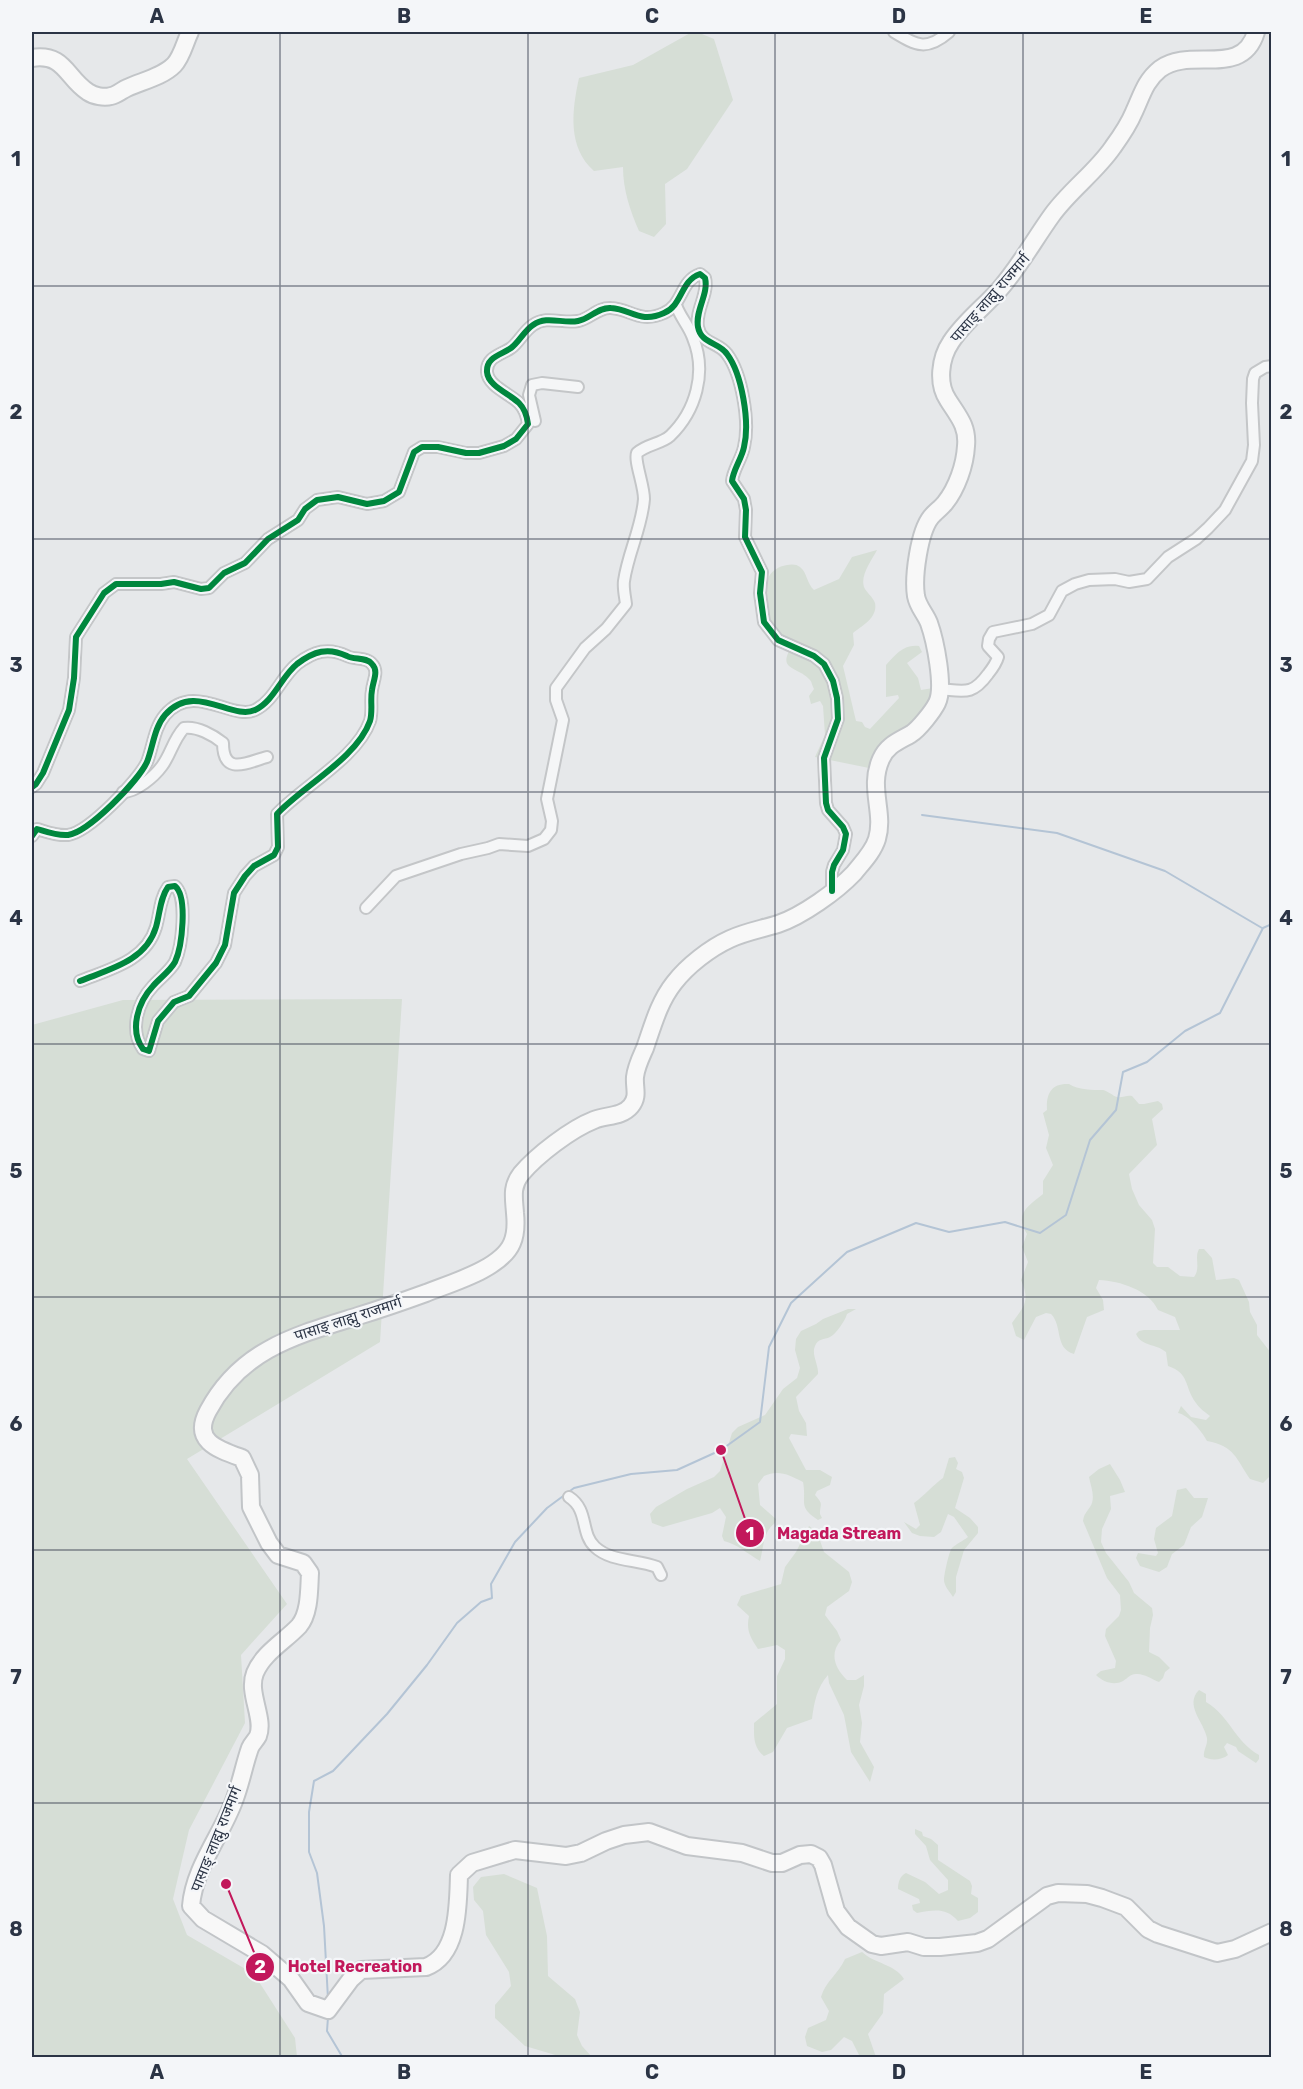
<svg xmlns="http://www.w3.org/2000/svg" width="1303" height="2089" font-family="Rubik,'Noto Sans Devanagari',sans-serif">
<style>
.green{fill:#d6ded6}
.lines{fill:none;stroke-linecap:round;stroke-linejoin:round}
.stream{stroke:#b4c4d5;stroke-width:2}
.street-casing{stroke:#c4c6c8;stroke-width:14}
.primary-casing{stroke:#c2c5c8;stroke-width:20}
.street{stroke:#f5f6f7;stroke-width:10}
.primary{stroke:#f8f8f8;stroke-width:16}
.cycleway-casing{stroke:#f4f6f9;stroke-width:10}
.cycleway{stroke:#00873e;stroke-width:6}
.grid{fill:none;stroke:#2b3445;stroke-width:1.5;stroke-opacity:0.55}
.labels{text-anchor:middle;dominant-baseline:central;stroke-width:4.5;stroke-linejoin:round;paint-order:stroke}
.street-label{font-size:15px;fill:#2b3445;stroke:#f4f6f9}
.leader{fill:none;stroke:#c2185b;stroke-width:2}
.callout-dot{fill:#c2185b;stroke:#f4f6f9;stroke-width:2}
.mark-label{font-size:18px;text-anchor:middle;font-weight:bold;fill:#fff}
.callout-label{font-size:16px;text-anchor:middle;font-weight:bold;fill:#c2185b;stroke:#f4f6f9;stroke-width:4.5;stroke-linejoin:round;paint-order:stroke}
.neatline{fill:none;stroke:#2b3445;stroke-width:2}
.grid-label{font-size:20px;text-anchor:middle;font-weight:bold;fill:#2b3445}
</style>
<rect width="100%" height="100%" fill="#e6e8ea"/>
<!-- green -->
<g class="green">
<path d="M 692,32 L 697,32 L 714,39 L 733,100 L 687,169 L 665,184 L 666,224 L 654,237 L 639,231 C 630,210 623,190 623,167 L 594,171 C 567,147 572,110 579,78 L 633,65 Z"/>
<path d="M 877,550 C 872,560 860,575 864,587 C 866,592 873,597 875,603 C 878,618 862,626 853,633 L 854,645 L 843,666 L 856,721 L 862,722 L 865,727 L 870,729 L 899,698 L 898,695 L 886,697 L 886,665 C 896,654 904,644 919,646 L 922,652 L 907,663 L 918,678 L 921,690 L 933,688 L 931,704 L 874,769 L 815,757 L 825,735 L 823,706 L 820,701 L 811,704 L 809,696 L 814,689 C 812,686 812,682 810,680 C 798,666 775,671 793,645 C 785,637 771,630 767,619 C 761,600 761,569 787,565 C 791,564 797,564 800,567 C 807,572 807,584 814,590 L 839,579 L 852,557 Z"/>
<polygon points="402,999 380,1342 187,1459 287,1604 241,1655 245,1723 189,1830 173,1899 187,1935 254,1974 295,2038 297,2057 32,2058 32,1025 123,1000"/>
<path d="M 1069,1084 C 1078,1090 1093,1090 1103,1090 C 1108,1091 1113,1096 1117,1097 C 1123,1098 1126,1095 1132,1096 L 1139,1104 L 1144,1104 L 1158,1101 L 1162,1104 L 1163,1109 L 1152,1119 L 1157,1145 L 1129,1174 L 1132,1189 L 1139,1205 L 1152,1220 L 1155,1229 L 1153,1263 L 1157,1267 L 1168,1267 L 1180,1276 L 1194,1277 C 1201,1268 1194,1258 1199,1249 L 1204,1249 L 1212,1258 L 1216,1280 L 1234,1278 L 1239,1280 L 1249,1302 L 1250,1312 L 1257,1325 L 1257,1335 L 1271,1353 L 1271,1471 L 1270,1476 L 1263,1483 L 1250,1479 C 1236,1459 1235,1446 1207,1441 C 1202,1431 1188,1415 1178,1413 L 1181,1406 L 1191,1417 L 1206,1420 L 1210,1416 C 1205,1412 1199,1408 1196,1403 C 1184,1387 1190,1373 1168,1366 L 1166,1352 C 1155,1343 1142,1347 1136,1334 L 1139,1331 L 1144,1330 L 1180,1330 L 1175,1317 L 1158,1310 C 1149,1290 1120,1281 1099,1280 L 1096,1288 L 1103,1300 L 1104,1310 L 1087,1317 L 1074,1354 C 1054,1348 1063,1326 1051,1314 L 1046,1313 L 1036,1317 L 1024,1340 L 1016,1336 L 1012,1323 C 1025,1305 1030,1301 1021,1280 L 1028,1262 L 1022,1247 L 1027,1234 C 1014,1214 1028,1206 1043,1194 L 1043,1181 L 1053,1165 L 1046,1148 L 1049,1135 L 1043,1113 L 1047,1110 C 1046,1094 1051,1083 1069,1084 Z"/>
<path d="M 848,1309 L 856,1309 L 847,1314 C 845,1321 836,1334 830,1337 C 824,1340 818,1338 815,1346 C 811,1354 819,1366 818,1374 L 796,1397 L 799,1411 L 806,1423 L 807,1436 L 791,1434 L 789,1438 L 806,1470 L 820,1470 L 832,1477 L 830,1485 L 817,1491 L 815,1495 C 824,1505 820,1503 820,1514 L 822,1518 L 818,1520 C 797,1506 807,1503 803,1482 C 790,1475 778,1469 764,1476 L 758,1484 L 760,1505 L 776,1519 L 775,1523 C 763,1532 764,1546 760,1561 C 748,1554 737,1544 724,1541 L 722,1536 L 726,1517 L 720,1508 L 712,1513 L 663,1527 L 652,1523 L 650,1514 L 656,1507 L 687,1489 L 714,1477 L 720,1471 L 732,1433 L 738,1427 L 765,1415 L 783,1389 L 797,1378 L 800,1368 L 795,1350 L 796,1339 L 801,1331 L 816,1324 L 823,1319 Z"/>
<path d="M 955,1457 L 958,1463 L 956,1469 L 962,1472 L 964,1478 L 955,1508 L 970,1518 L 978,1527 L 978,1533 L 964,1550 L 956,1577 L 956,1592 L 953,1597 C 950,1592 944,1586 944,1580 C 944,1575 949,1551 952,1548 C 956,1544 963,1541 968,1537 L 954,1517 L 948,1514 L 941,1532 L 934,1537 L 920,1536 L 912,1533 L 904,1522 L 916,1529 L 920,1525 L 914,1503 C 925,1495 932,1486 943,1478 L 949,1458 Z"/>
<path d="M 1110,1464 L 1120,1480 L 1125,1492 L 1110,1496 L 1111,1509 L 1102,1529 L 1101,1542 L 1106,1553 L 1129,1582 L 1134,1593 L 1152,1608 L 1153,1615 L 1150,1628 L 1149,1652 L 1159,1657 L 1170,1668 L 1165,1672 L 1163,1678 L 1159,1682 C 1152,1679 1143,1673 1136,1674 C 1130,1674 1128,1678 1123,1681 C 1114,1686 1103,1682 1096,1675 L 1101,1671 L 1115,1668 L 1116,1661 L 1105,1636 L 1106,1629 L 1119,1616 L 1121,1610 L 1120,1595 L 1107,1578 L 1083,1521 C 1084,1514 1086,1513 1090,1507 C 1096,1498 1091,1487 1089,1477 L 1099,1469 Z"/>
<polygon points="1186,1488 1194,1498 1208,1498 1202,1517 1191,1527 1184,1545 1172,1554 1167,1567 1159,1572 1140,1566 1136,1558 1138,1553 1156,1556 1158,1553 1154,1539 1156,1528 1172,1516 1177,1490"/>
<path d="M 809,1526 L 817,1532 L 824,1552 L 849,1572 L 852,1582 L 849,1591 L 827,1607 L 825,1615 L 837,1631 L 841,1640 C 829,1654 835,1668 847,1680 L 856,1680 L 864,1675 L 864,1686 L 859,1705 L 862,1723 L 860,1742 L 874,1767 L 870,1782 L 851,1752 L 844,1715 L 829,1683 L 828,1675 C 817,1687 814,1703 812,1719 L 787,1728 L 773,1752 L 764,1756 C 753,1747 754,1737 754,1723 L 777,1704 L 777,1676 L 785,1659 L 785,1650 L 777,1645 L 758,1649 C 750,1637 746,1630 749,1616 L 737,1605 L 741,1596 L 781,1584 L 785,1567 L 796,1552 Z"/>
<path d="M 1199,1690 L 1206,1694 L 1206,1702 C 1230,1716 1234,1741 1259,1755 L 1259,1759 L 1256,1763 L 1238,1751 L 1236,1747 L 1227,1743 L 1224,1747 L 1228,1755 C 1222,1760 1211,1761 1204,1757 C 1203,1750 1208,1745 1207,1738 C 1204,1722 1184,1705 1199,1690 Z"/>
<path d="M 915,1829 L 922,1832 L 923,1836 L 931,1839 L 938,1845 L 938,1860 L 970,1881 L 972,1886 L 971,1894 L 978,1898 L 978,1912 L 970,1918 L 958,1921 C 946,1907 933,1910 917,1913 L 913,1910 L 912,1905 L 920,1903 L 919,1899 L 898,1889 C 898,1882 900,1876 906,1873 L 925,1882 L 939,1894 L 948,1890 L 948,1880 L 930,1860 L 926,1846 L 915,1834 Z"/>
<polygon points="504,1874 537,1888 547,1936 548,1976 575,1999 580,2012 577,2035 582,2046 592,2057 562,2057 525,2046 495,2018 495,2005 511,1986 509,1972 486,1935 483,1911 474,1900 473,1887 481,1877"/>
<path d="M 862,1952 C 875,1964 895,1964 904,1979 L 884,1994 L 883,2013 L 868,2034 L 876,2057 L 860,2057 L 852,2041 L 844,2037 L 831,2050 L 822,2052 L 807,2046 L 805,2037 L 808,2028 L 826,2020 L 829,2011 L 821,1997 C 825,1982 839,1973 845,1959 Z"/>
</g>
<g class="lines">
<!-- stream -->
<g class="stream">
<polyline points="922,815 1057,833 1165,871 1262,928"/>
<polyline points="328,1999 324,1926 317,1873 309,1852 309,1812 314,1781 333,1771 387,1714 427,1665 457,1623 481,1602 492,1598 491,1584 515,1542 547,1508 574,1488 631,1474 677,1470 721,1450 760,1422 769,1347 791,1303 847,1252 916,1223 949,1232 1005,1222 1040,1233 1066,1215 1090,1140 1116,1110 1123,1072 1147,1062 1185,1031 1220,1013 1263,928 1272,924"/>
<polyline points="328,2017 327,2031 343,2058"/>
</g>
<!-- street casing -->
<g class="street-casing">
<g id="street">
<path d="M 894,32 C 917,46 927,51 949,32"/>
<polyline points="535,421 529,395 532,385 542,383 578,387"/>
<path d="M 940,689 C 964,691 972,696 988,674 C 992,669 996,664 998,657 L 988,646 L 989,639 L 993,632 L 1032,624 L 1049,615 L 1062,591 L 1075,584 L 1089,580 L 1115,579 L 1129,582 L 1147,579 L 1168,557 L 1196,539 L 1208,528 L 1225,510 L 1252,461 L 1254,445 L 1252,403 L 1253,379 L 1255,373 L 1265,367 L 1272,366"/>
<path d="M 32,787 L 36,784 L 43,773 L 69,710 L 74,678 L 76,637 L 104,593 L 116,584 L 161,584 L 174,582 L 201,589 L 209,588 L 224,573 L 245,563 L 268,539 L 298,520 L 305,509 L 317,500 L 338,497 L 367,504 L 384,501 L 399,492 L 414,452 L 422,447 L 438,447 L 466,453 L 479,453 L 504,446 L 516,439 L 528,424 C 527,416 525,409 519,403 C 510,394 488,386 487,372 C 486,357 501,355 511,348 C 519,342 524,331 533,325 C 547,315 562,324 578,321 C 590,319 598,307 611,308 C 631,309 640,324 664,313 C 683,305 680,281 700,274 L 705,278 C 709,294 695,310 698,327 C 701,344 719,342 727,354 C 742,374 750,422 744,447 C 742,458 733,470 732,481 L 744,499 L 746,510 L 745,537 L 762,572 L 760,593 L 764,622 L 778,640 L 814,656 L 824,664 L 833,681 L 837,698 L 838,719 L 824,758 L 826,803 L 828,810 L 843,827 L 846,834 L 843,850 L 834,865 L 832,872 L 832,891"/>
<path d="M 123,792 C 136,792 154,777 162,766 C 171,754 173,740 184,728 C 197,726 213,735 223,743 C 223,777 248,762 267,757"/>
<path d="M 32,836 L 37,829 C 47,832 57,836 68,835 C 89,832 138,781 147,762 C 153,747 154,728 165,715 C 194,681 232,721 255,710 C 274,701 281,677 297,664 C 314,651 328,647 347,656 C 354,660 367,657 372,664 C 379,671 373,681 372,690 C 370,700 373,711 370,721 C 357,758 303,786 277,814 L 278,847 L 274,855 L 254,866 L 245,876 L 234,893 L 225,945 L 216,963 L 189,996 L 174,1002 L 158,1021 L 149,1051 L 143,1049 C 129,1030 138,1002 153,986 C 160,978 170,971 175,962 C 182,947 188,897 175,886 L 168,887 C 160,898 160,913 156,927 C 146,961 110,969 80,981"/>
<path d="M 366,908 L 396,876 L 461,854 L 488,848 L 499,844 L 528,846 L 544,839 L 551,830 L 552,821 L 547,799 L 563,720 L 556,700 L 556,688 L 585,648 L 606,629 L 626,604 C 625,596 623,588 624,581 C 628,553 642,527 644,499 C 644,485 634,461 637,453 C 647,444 661,444 670,436 C 696,411 707,372 693,338 C 689,326 680,317 676,305"/>
<path d="M 569,1497 C 589,1510 580,1533 595,1547 C 611,1562 637,1559 657,1567 L 661,1575"/>
</g>
</g>
<!-- primary casing -->
<g class="primary-casing">
<g id="primary">
<path d="M 1256,32 C 1242,79 1191,46 1160,69 C 1145,81 1142,95 1134,112 C 1129,124 1121,136 1113,147 C 1096,172 1070,190 1052,215 C 1034,240 1020,266 999,290 C 983,308 964,322 951,342 C 940,358 937,384 948,400 C 958,416 968,426 966,446 C 965,465 957,488 945,503 C 941,508 935,512 931,517 C 919,532 913,577 916,596 C 918,607 925,613 929,623 C 935,640 945,687 937,703 C 933,711 919,729 911,734 C 899,741 887,745 881,759 C 868,788 885,812 877,839 C 873,852 862,863 854,873 C 837,891 802,916 778,924 C 762,929 745,932 730,939 C 710,948 687,966 674,983 C 659,1002 653,1025 645,1048 C 641,1057 636,1067 635,1077 C 634,1088 639,1096 631,1106 C 622,1117 606,1115 594,1120 C 571,1129 537,1155 521,1174 C 511,1187 514,1198 515,1213 C 516,1223 516,1234 512,1243 C 501,1269 451,1283 426,1293 C 404,1301 381,1309 358,1316 C 297,1335 241,1349 208,1411 C 192,1441 217,1449 242,1458 L 250,1475 L 251,1507 L 269,1543 L 278,1555 L 303,1563 L 310,1573 C 309,1589 310,1613 299,1626 C 285,1641 263,1653 255,1673 C 247,1693 265,1718 258,1736 C 256,1740 252,1743 250,1748 C 244,1765 241,1783 234,1801 C 221,1836 194,1868 191,1906 L 203,1919 L 262,1954 L 291,1979 L 308,2003 L 328,2010 L 351,1979 L 361,1970 L 426,1967 C 459,1955 458,1904 459,1875 L 472,1863 L 515,1850 L 566,1856 L 581,1853 L 606,1841 L 624,1835 L 649,1832 L 687,1846 L 742,1853 L 772,1863 L 782,1863 L 800,1855 L 811,1854 L 819,1858 L 823,1865 L 836,1911 L 848,1927 L 872,1944 L 881,1946 L 908,1942 L 924,1947 L 940,1947 L 977,1943 L 988,1939 L 1047,1896 L 1058,1893 L 1087,1894 L 1102,1898 L 1126,1907 L 1148,1929 L 1158,1934 L 1217,1953 L 1235,1949 L 1272,1932"/>
<path d="M 32,58 C 65,53 66,78 88,92 C 94,96 104,98 111,96 C 117,95 122,90 127,88 C 142,81 162,77 174,65 C 182,57 185,42 190,32"/>
</g>
</g>
<!-- street -->
<use href="#street" class="street"/>
<!-- primary -->
<use href="#primary" class="primary"/>
<!-- cycleway casing -->
<g class="cycleway-casing">
<g id="cycleway">
<path d="M 32,787 L 36,784 L 43,773 L 69,710 L 74,678 L 76,637 L 104,593 L 116,584 L 161,584 L 174,582 L 201,589 L 209,588 L 224,573 L 245,563 L 268,539 L 298,520 L 305,509 L 317,500 L 338,497 L 367,504 L 384,501 L 399,492 L 414,452 L 422,447 L 438,447 L 466,453 L 479,453 L 504,446 L 516,439 L 528,424 C 527,416 525,409 519,403 C 510,394 488,386 487,372 C 486,357 501,355 511,348 C 519,342 524,331 533,325 C 547,315 562,324 578,321 C 590,319 598,307 611,308 C 631,309 640,324 664,313 C 683,305 680,281 700,274 L 705,278 C 709,294 695,310 698,327 C 701,344 719,342 727,354 C 742,374 750,422 744,447 C 742,458 733,470 732,481 L 744,499 L 746,510 L 745,537 L 762,572 L 760,593 L 764,622 L 778,640 L 814,656 L 824,664 L 833,681 L 837,698 L 838,719 L 824,758 L 826,803 L 828,810 L 843,827 L 846,834 L 843,850 L 834,865 L 832,872 L 832,891"/>
<path d="M 32,836 L 37,829 C 47,832 57,836 68,835 C 89,832 138,781 147,762 C 153,747 154,728 165,715 C 194,681 232,721 255,710 C 274,701 281,677 297,664 C 314,651 328,647 347,656 C 354,660 367,657 372,664 C 379,671 373,681 372,690 C 370,700 373,711 370,721 C 357,758 303,786 277,814 L 278,847 L 274,855 L 254,866 L 245,876 L 234,893 L 225,945 L 216,963 L 189,996 L 174,1002 L 158,1021 L 149,1051 L 143,1049 C 129,1030 138,1002 153,986 C 160,978 170,971 175,962 C 182,947 188,897 175,886 L 168,887 C 160,898 160,913 156,927 C 146,961 110,969 80,981"/>
</g>
</g>
<!-- cycleway -->
<use href="#cycleway" class="cycleway"/>
</g>
<!-- grid -->
<path class="grid" d="M 280,32 L 280,2058M 528,32 L 528,2058M 775,32 L 775,2058M 1023,32 L 1023,2058M 32,286 L 1272,286M 32,539 L 1272,539M 32,792 L 1272,792M 32,1044 L 1272,1044M 32,1297 L 1272,1297M 32,1550 L 1272,1550M 32,1803 L 1272,1803"/>
<g class="labels">
<!-- street labels -->
<g class="street-label">
<text transform="translate(990 298) rotate(-49)">पासाङ् लाह्मु राजमार्ग</text>
<text transform="translate(348 1319) rotate(-18)">पासाङ् लाह्मु राजमार्ग</text>
<text transform="translate(216 1839) rotate(-68)">पासाङ् लाह्मु राजमार्ग</text>
</g>
</g>
<!-- callouts -->
<path class="leader" d="M721 1450L750 1533M226 1884L260 1967"/>
<g class="callout-dot">
<circle cx="721" cy="1450" r="6"/>
<circle cx="226" cy="1884" r="6"/>
<circle cx="750" cy="1533" r="15"/>
<circle cx="260" cy="1967" r="15"/>
</g>
<g class="mark-label">
<text x="750" y="1540">1</text>
<text x="260" y="1973">2</text>
</g>
<g class="callout-label">
<text x="839" y="1539">Magada Stream</text>
<text x="355" y="1972">Hotel Recreation</text>
</g>
<!-- border -->
<rect width="1303" height="2089" fill="none" stroke="#f4f6f9" stroke-width="66"/>
<rect x="33" y="33" width="1237" height="2023" class="neatline"/>
<g class="grid-label">
<text x="157" y="23">A</text>
<text x="404" y="23">B</text>
<text x="652" y="23">C</text>
<text x="899" y="23">D</text>
<text x="1146" y="23">E</text>
<text x="16" y="166">1</text>
<text x="1286" y="166">1</text>
<text x="16" y="419">2</text>
<text x="1286" y="419">2</text>
<text x="16" y="672">3</text>
<text x="1286" y="672">3</text>
<text x="16" y="925">4</text>
<text x="1286" y="925">4</text>
<text x="16" y="1178">5</text>
<text x="1286" y="1178">5</text>
<text x="16" y="1431">6</text>
<text x="1286" y="1431">6</text>
<text x="16" y="1684">7</text>
<text x="1286" y="1684">7</text>
<text x="16" y="1936">8</text>
<text x="1286" y="1936">8</text>
<text x="157" y="2079">A</text>
<text x="404" y="2079">B</text>
<text x="652" y="2079">C</text>
<text x="899" y="2079">D</text>
<text x="1146" y="2079">E</text>
</g>
</svg>
